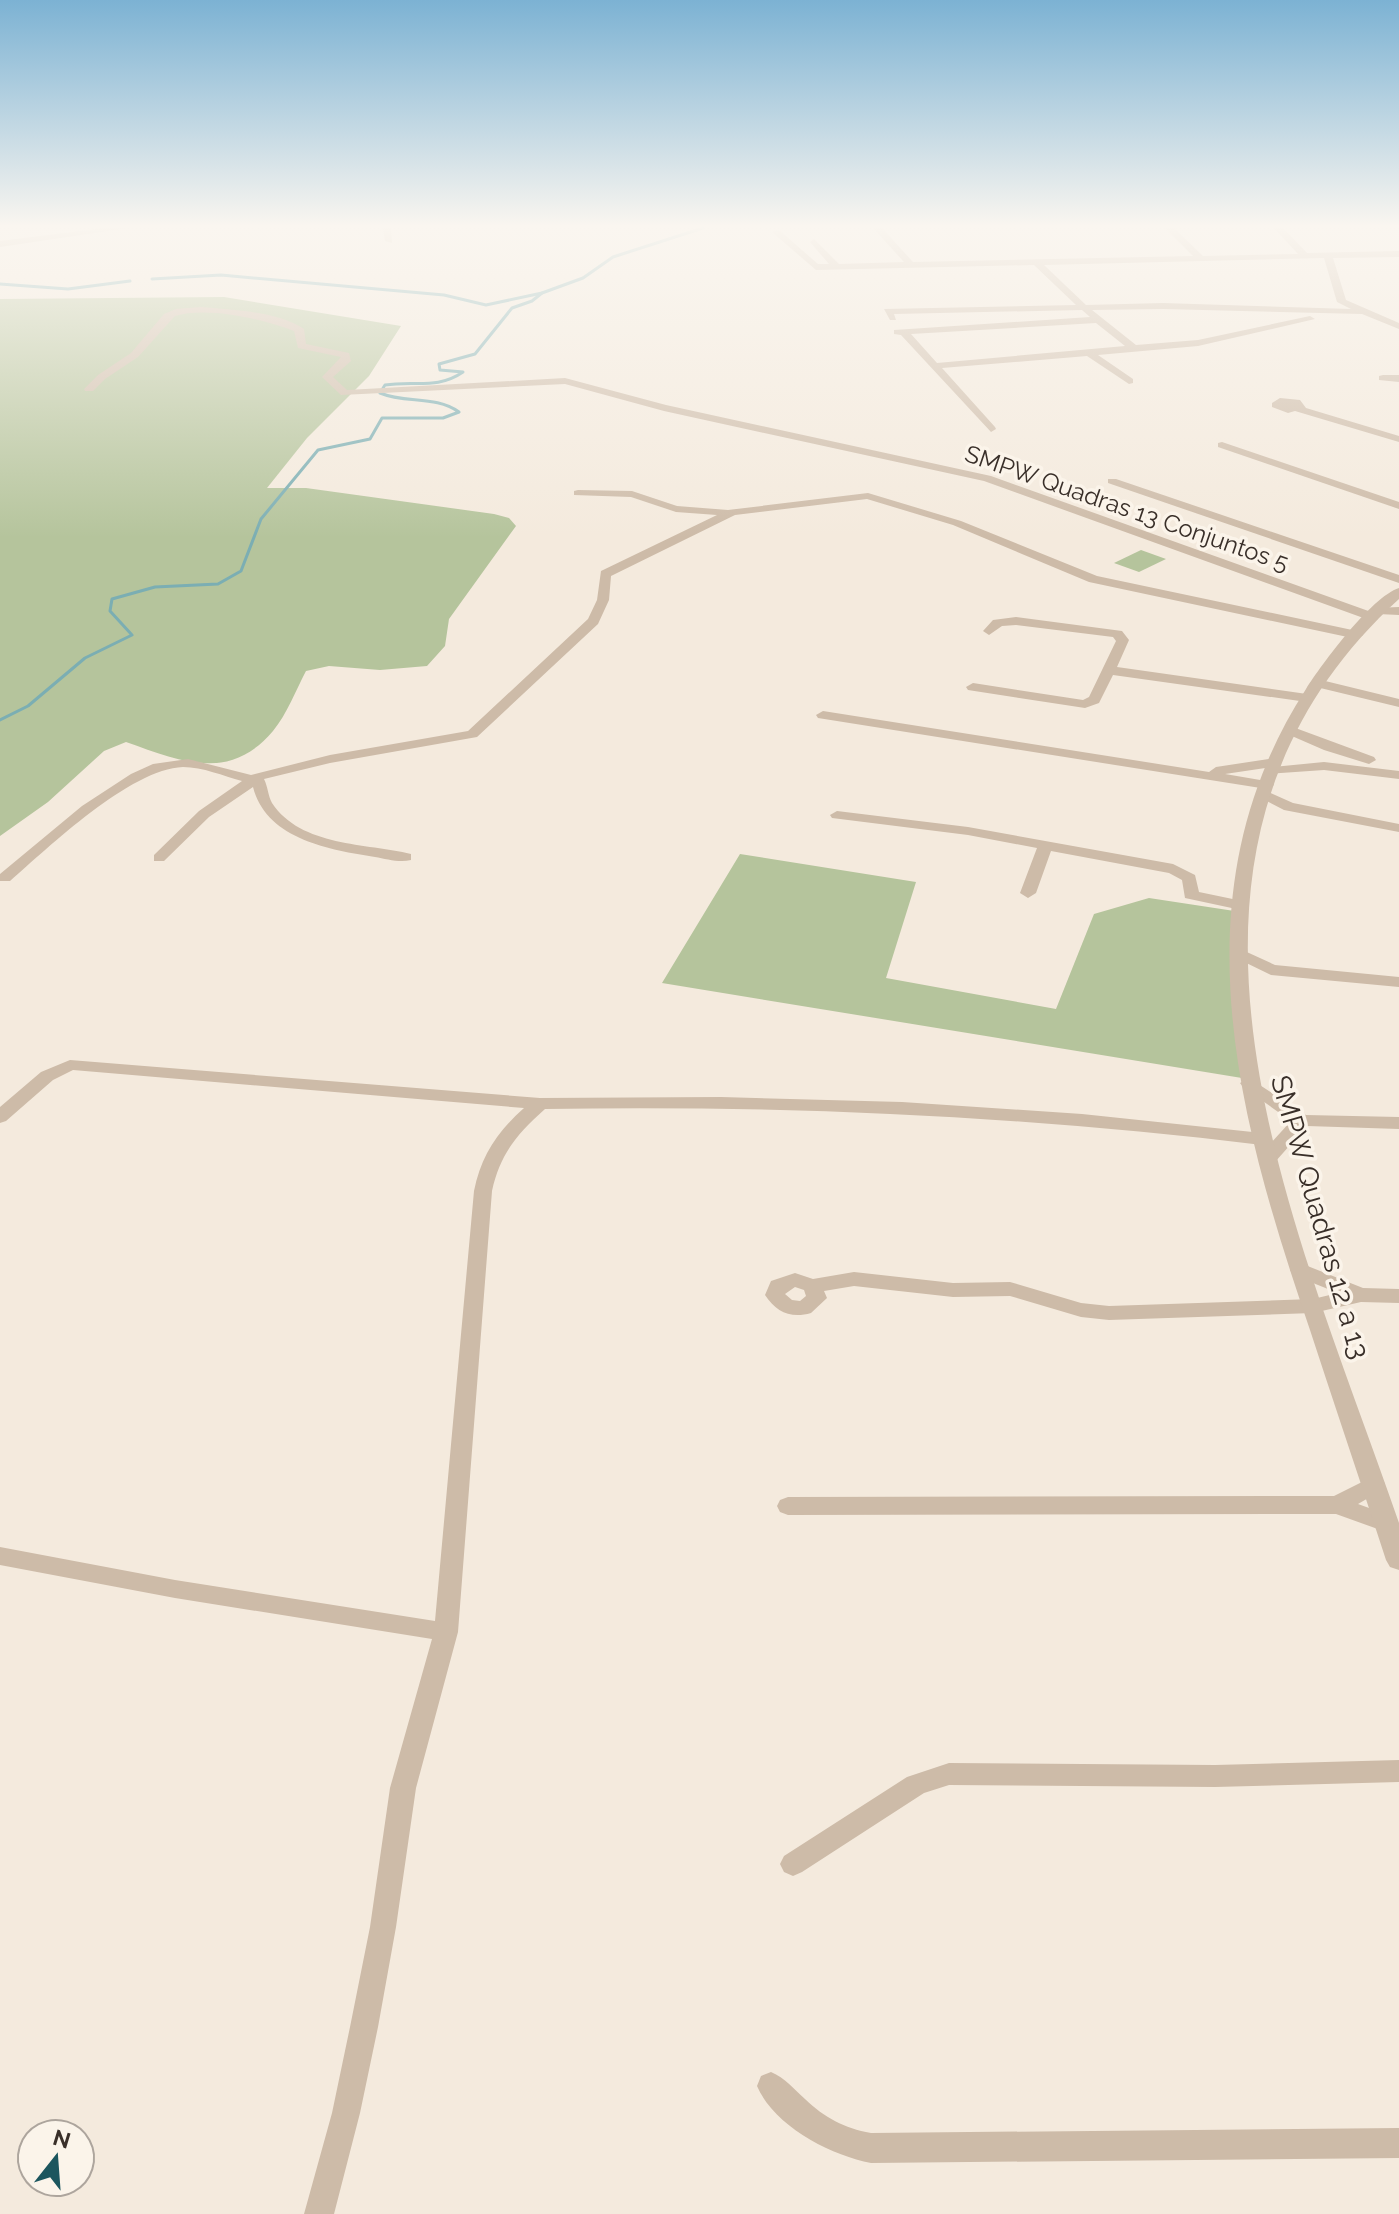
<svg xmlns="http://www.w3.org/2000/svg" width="1399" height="2214" font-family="Raleway,sans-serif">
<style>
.green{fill:#b5c49c}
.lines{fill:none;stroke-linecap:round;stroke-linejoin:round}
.stream{stroke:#7baeb3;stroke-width:3}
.minor{fill:#cdbba8;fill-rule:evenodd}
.tertiary{fill:#cdbba8;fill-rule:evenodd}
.labels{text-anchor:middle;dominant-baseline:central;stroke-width:7;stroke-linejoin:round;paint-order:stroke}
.far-street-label{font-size:24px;fill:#392f29;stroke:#fbf4ea}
.street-label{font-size:28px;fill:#392f29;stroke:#fbf4ea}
</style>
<rect width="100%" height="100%" fill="#f4eadd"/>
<!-- green -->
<g class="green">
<path d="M 224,297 L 401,326 L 369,376 L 307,438 L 267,488 L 306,488 L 494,514 L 509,518 L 516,526 L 449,619 L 445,646 L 427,666 L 380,670 L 329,666 L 306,671 C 296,690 287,714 273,731 C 229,783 180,761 126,742 L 104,751 L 48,802 L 0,836 L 0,299 Z"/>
<polygon points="1141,550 1166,559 1139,572 1114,563"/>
<polygon points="740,854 916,882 886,978 1056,1009 1094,914 1149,898 1241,912 1248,1079 662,983"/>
</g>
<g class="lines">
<!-- stream -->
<g class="stream">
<polyline points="152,279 221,275 444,295 486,305 542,293 583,278 613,257 703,228"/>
<polyline points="0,284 68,289 130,281"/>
<path d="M 0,720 L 28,706 L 85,658 L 132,635 L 110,611 L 112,599 L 155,587 L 218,584 L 241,571 L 261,519 L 318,450 L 370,439 L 382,418 L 443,418 L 459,412 C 435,395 406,404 380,393 L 385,385 C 414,380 437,390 463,372 L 440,370 L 439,364 L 475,354 L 512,308 L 532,301 L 542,293"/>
</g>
<!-- minor -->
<g class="minor">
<polygon points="104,228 128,228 0,247 0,241"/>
<polygon points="383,228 391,228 392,243 385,241"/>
<path d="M 873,228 L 882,228 L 913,262 L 1193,256 L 1165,228 L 1174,228 L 1203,256 L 1298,254 L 1274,228 L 1283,228 L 1307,253 L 1399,251 L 1399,257 L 1333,258 L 1346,300 L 1399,323 L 1399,329 L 1362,314 L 1163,309 L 1092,310 L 1136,345 L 1198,340 L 1310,316 L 1315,319 L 1198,346 L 1098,355 L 1133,379 L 1133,383 L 1129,384 L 1087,356 L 942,368 L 995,427 L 996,429 L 991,432 L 901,335 L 894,334 L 894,330 L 1090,317 L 1082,310 L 894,314 L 896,320 L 890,320 L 884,309 L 1076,305 L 1034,265 L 816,270 L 772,232 L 779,230 L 818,264 L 829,264 L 810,242 L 814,239 L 839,264 L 904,262 ZM 1324,258 L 1337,302 L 1351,309 L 1163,303 L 1086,305 L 1044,265 ZM 1096,323 L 1125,346 L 937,363 L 911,334 Z"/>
<path d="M 201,307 C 233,310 277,311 304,329 L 306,344 L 349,353 L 351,361 L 333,377 L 347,390 L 565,378 L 666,405 L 991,476 L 1374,613 L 1375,608 L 1399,607 L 1399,615 L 1378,614 L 1377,620 L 1369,620 L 984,481 L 664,411 L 565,384 L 341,395 L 322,377 L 341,357 L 298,348 L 294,331 C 264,319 206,306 175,316 L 138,357 L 105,379 L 93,391 L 85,391 L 84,389 L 98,375 L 131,353 L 164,314 L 176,309 Z"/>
<polygon points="1383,375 1399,375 1399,382 1379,380 1379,376"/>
<polygon points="1280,398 1300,400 1306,408 1399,436 1399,442 1295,411 1288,413 1272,407 1272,403"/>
<polygon points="1222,442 1399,502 1399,509 1218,447 1218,443"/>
<polygon points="1108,479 1116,479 1399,575 1399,583 1108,483"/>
<path d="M 578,490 L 632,491 L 677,506 L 728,510 L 868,493 L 961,521 L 1097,576 L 1357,631 L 1363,635 L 1357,639 L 1089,582 L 953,525 L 867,499 L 735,515 L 611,576 L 609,600 L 598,624 L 477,737 L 330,763 L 264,779 C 268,787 268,796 272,803 C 301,847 367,843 411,854 L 411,860 C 400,863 386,859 375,857 C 329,850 266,839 253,787 L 209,817 L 164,861 L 154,861 L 154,855 L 199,811 L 242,781 C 223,776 203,767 183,767 C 130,769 49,847 10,881 L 0,881 L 0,874 L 82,806 L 131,774 L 153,764 L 188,759 L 251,775 L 330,755 L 468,731 L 588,619 L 597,600 L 601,571 L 717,515 L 676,512 L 631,497 L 574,495 L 574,491 Z"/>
<polygon points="1016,617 1122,631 1129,640 1117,667 1307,694 1314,698 1307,702 1113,675 1099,703 1085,708 968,690 966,687 973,683 1083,700 1089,697 1116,641 1113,637 1016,625 1002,626 989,635 983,631 993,620"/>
<polygon points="1317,679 1399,699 1399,707 1312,686 1310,683"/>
<polygon points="823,711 1209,772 1216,767 1275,758 1282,762 1273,767 1324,762 1399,771 1399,779 1324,770 1267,774 1265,771 1272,767 1225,774 1272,782 1274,785 1267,789 818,718 816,715"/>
<polygon points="1290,726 1374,757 1376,760 1369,764 1324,750 1285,733 1283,730"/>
<polygon points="1264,790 1293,803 1399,824 1399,832 1284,810 1259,797 1259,791"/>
<polygon points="837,811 968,827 1173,864 1195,875 1199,892 1247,902 1249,905 1241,910 1185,898 1182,880 1169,873 1051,851 1036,893 1028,898 1020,893 1037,848 968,835 832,818 830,815"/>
<polygon points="1238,948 1275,965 1399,977 1399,987 1271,975 1232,956 1230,953 1232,950"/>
<path d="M 70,1060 L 540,1098 L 721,1097 L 902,1102 L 1082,1114 L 1262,1133 L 1271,1139 L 1262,1145 C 1023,1116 785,1105 545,1109 C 517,1134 500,1154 492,1191 L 458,1632 L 416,1788 L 396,1927 L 378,2027 L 360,2113 L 334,2214 L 304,2214 L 332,2113 L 350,2027 L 370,1927 L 390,1788 L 432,1639 L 175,1598 L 0,1565 L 0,1547 L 175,1580 L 435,1621 L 474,1191 C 481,1156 497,1132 524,1108 L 73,1070 L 53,1080 L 6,1121 L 0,1123 L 0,1107 L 41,1072 Z"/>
<polygon points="1249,1078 1306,1115 1399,1117 1399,1129 1307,1126 1275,1162 1261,1162 1259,1158 1261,1154 1291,1121 1243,1087 1240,1083"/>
<path d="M 1300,1263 L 1363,1288 L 1399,1289 L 1399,1303 L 1361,1302 L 1313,1313 L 1109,1320 L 1081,1317 L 1010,1296 L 953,1297 L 854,1286 L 824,1291 L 827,1298 L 811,1313 C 791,1319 776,1312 765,1295 L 771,1281 L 795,1273 L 813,1279 L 854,1272 L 953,1283 L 1010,1282 L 1081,1303 L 1109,1306 L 1313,1299 L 1338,1293 L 1293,1275 L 1290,1270 L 1293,1265 ZM 795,1287 L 804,1290 L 806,1296 L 800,1301 L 792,1300 L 785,1294 Z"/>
<polygon points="1374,1476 1382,1478 1385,1484 1382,1490 1358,1504 1394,1517 1397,1523 1394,1529 1386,1532 1336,1514 788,1515 780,1512 777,1506 780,1500 788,1497 1334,1496"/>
<polygon points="1399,1760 1399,1782 1215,1787 949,1785 924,1793 802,1872 793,1876 784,1872 780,1864 784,1856 907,1777 949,1763 1215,1765"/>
<path d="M 771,2072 C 785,2078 794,2089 805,2099 C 825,2118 844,2128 871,2133 L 1399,2128 L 1399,2158 L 871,2163 C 830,2155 774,2126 757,2086 L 761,2076 Z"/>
</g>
<!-- tertiary -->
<path class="tertiary" d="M 1399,588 L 1399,599 C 1117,856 1297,1227 1399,1523 L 1399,1570 L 1390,1567 L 1386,1560 C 1361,1483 1335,1407 1310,1330 C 1238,1119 1174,893 1306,689 C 1322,664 1371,597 1399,588 Z"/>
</g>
<!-- sky -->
<linearGradient id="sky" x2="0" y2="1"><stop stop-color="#7cb2d3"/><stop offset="0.42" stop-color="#faf6f0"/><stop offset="1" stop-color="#faf6f0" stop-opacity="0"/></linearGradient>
<rect width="1399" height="538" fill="url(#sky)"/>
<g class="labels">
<!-- far-street labels -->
<g class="far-street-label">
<text transform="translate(1127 508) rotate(19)">SMPW Quadras 13 Conjuntos 5</text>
</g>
<!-- street labels -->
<g class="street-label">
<text transform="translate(1320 1217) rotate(74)">SMPW Quadras 12 a 13</text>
</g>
</g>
<!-- north arrow -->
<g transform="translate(56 2158) rotate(17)"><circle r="38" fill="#fbf4ea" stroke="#ada59d" stroke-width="2"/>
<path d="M0-6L14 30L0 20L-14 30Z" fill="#1c565e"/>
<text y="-12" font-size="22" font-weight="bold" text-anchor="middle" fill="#392f29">N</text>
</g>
</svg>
